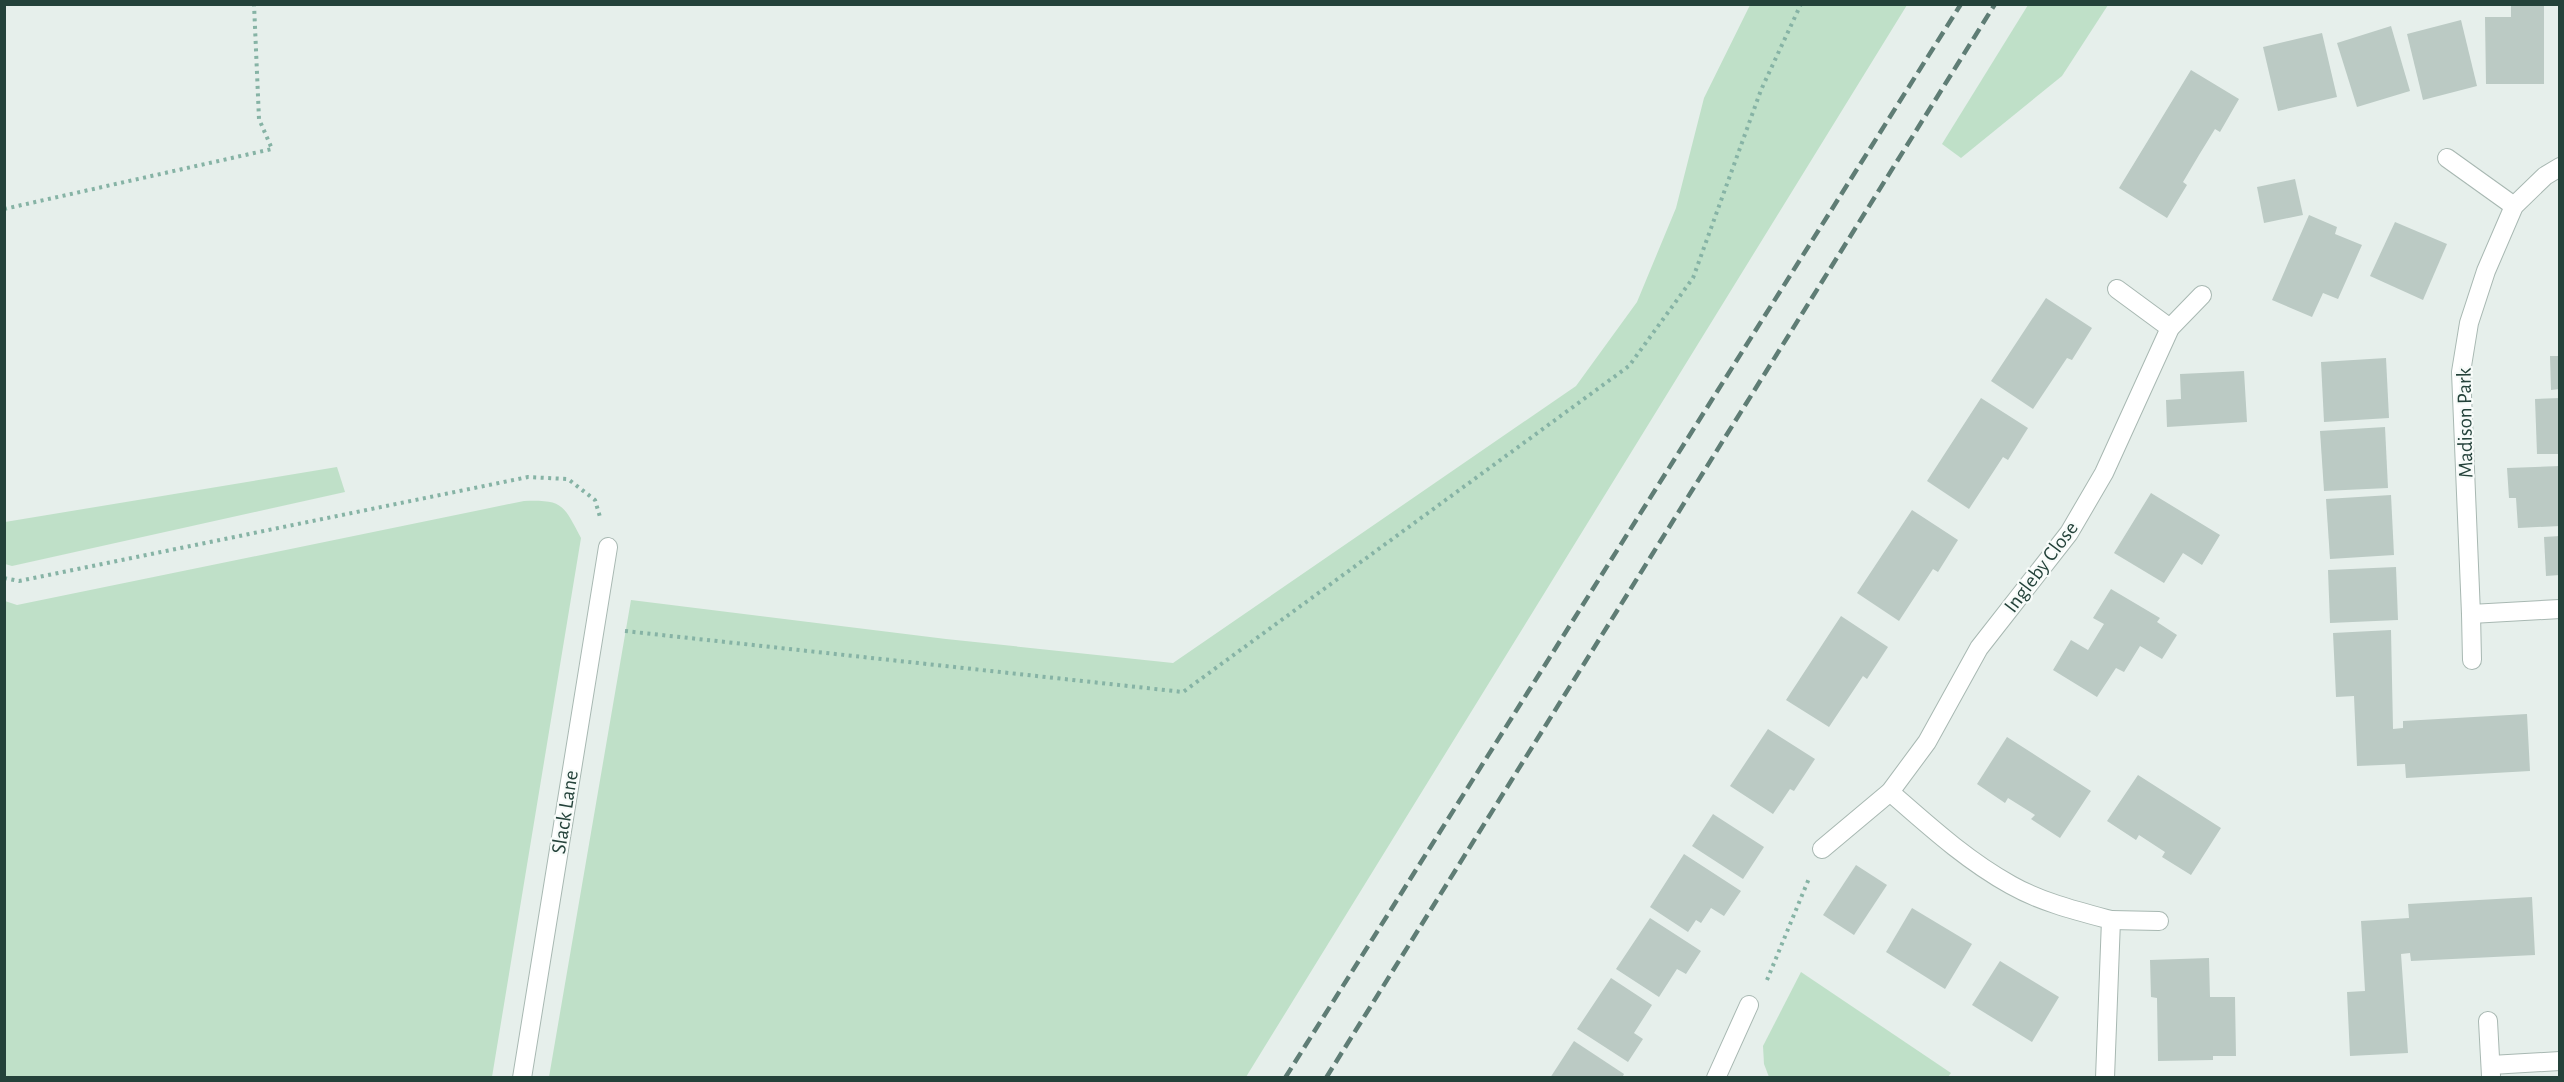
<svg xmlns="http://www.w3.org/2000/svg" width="2564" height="1082" font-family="'Alegreya Sans',sans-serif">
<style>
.green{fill:#bfe0c8}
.building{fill:#bbcac4}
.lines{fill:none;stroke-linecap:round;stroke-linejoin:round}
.minor-casing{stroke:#a8b8b2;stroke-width:20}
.path{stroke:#86b3a5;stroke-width:4;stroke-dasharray:3 4.5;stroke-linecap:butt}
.minor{stroke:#fff;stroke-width:18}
.rail{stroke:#5f7d75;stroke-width:4.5;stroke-dasharray:12 6;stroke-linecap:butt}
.labels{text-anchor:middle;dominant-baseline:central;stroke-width:4.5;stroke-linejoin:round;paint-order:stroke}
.street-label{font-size:21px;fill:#24423a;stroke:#f7fbf9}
</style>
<rect width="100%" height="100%" fill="#e6efeb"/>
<!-- green -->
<g class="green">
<polygon points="1750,5 1907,5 1246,1077 549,1077 631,600 946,639 1173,663 1576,386 1637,302 1676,208 1704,98"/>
<polygon points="2028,5 2108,5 2062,76 1961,158 1942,144"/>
<polygon points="337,467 345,492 12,566 5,564 5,522"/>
<path d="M 524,501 C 563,500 563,504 581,538 L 492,1077 L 5,1077 L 5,601 L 17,605 Z"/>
<polygon points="1801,972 1951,1073 1948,1077 1769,1077 1764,1064 1763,1046"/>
</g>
<!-- building -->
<g class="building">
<polygon points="2511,4 2544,4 2544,84 2486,84 2485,17 2511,17"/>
<polygon points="2461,20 2477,86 2423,100 2407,34"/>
<polygon points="2391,26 2410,91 2357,107 2337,43"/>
<polygon points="2322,33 2337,97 2278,111 2263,47"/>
<polygon points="2191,70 2239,99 2220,132 2215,129 2199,155 2183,182 2187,185 2167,218 2119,188"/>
<polygon points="2295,179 2303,215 2264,223 2257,187"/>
<polygon points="2309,215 2337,227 2335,234 2362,245 2338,299 2323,293 2312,317 2272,300"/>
<polygon points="2395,222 2447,244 2423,300 2370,276"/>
<polygon points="2046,298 2092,328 2072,360 2067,358 2033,409 1991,381"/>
<polygon points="2550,356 2560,356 2560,389 2551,390"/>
<polygon points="2386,358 2389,418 2324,422 2321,362"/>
<polygon points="2244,371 2247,422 2167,427 2166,400 2181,399 2180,374"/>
<polygon points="1981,398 2028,428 2008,460 2003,457 1969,509 1927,481"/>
<polygon points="2560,398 2560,454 2537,454 2535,399"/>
<polygon points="2385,427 2388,488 2324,491 2320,431"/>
<polygon points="2560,466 2560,526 2518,528 2516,498 2509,498 2507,468"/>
<polygon points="2151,493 2220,535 2202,565 2183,553 2164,583 2114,553"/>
<polygon points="2391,495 2394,555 2330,559 2326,499"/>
<polygon points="1912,510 1958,540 1938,572 1933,569 1899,621 1857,593"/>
<polygon points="2560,536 2560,575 2546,576 2544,537"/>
<polygon points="2396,567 2398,620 2330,623 2328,570"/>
<polygon points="2111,589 2160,618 2157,622 2177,635 2162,659 2140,646 2124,672 2116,668 2097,697 2053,670 2071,640 2088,650 2104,624 2093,618"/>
<polygon points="1841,616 1888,647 1867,679 1863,676 1829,727 1786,700"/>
<polygon points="2391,630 2393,729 2403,728 2403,721 2527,714 2530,771 2406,778 2405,764 2357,766 2354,696 2336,697 2333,633"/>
<polygon points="1768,729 1815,759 1794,791 1790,789 1773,814 1730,786"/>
<polygon points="2007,737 2091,791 2060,838 2031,819 2035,815 2008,798 2005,803 1977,784"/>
<polygon points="2138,775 2221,828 2191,875 2162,857 2165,852 2139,835 2136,840 2107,821"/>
<polygon points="1713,814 1764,847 1743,879 1692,846"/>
<polygon points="1684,854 1741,891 1724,916 1711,908 1701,923 1696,920 1688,932 1650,907"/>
<polygon points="1856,865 1887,885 1854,935 1823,915"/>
<polygon points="2532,897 2535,955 2411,961 2410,953 2401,954 2408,1053 2350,1056 2347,992 2365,991 2361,921 2409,918 2408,904"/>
<polygon points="1912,908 1972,944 1945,989 1886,952"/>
<polygon points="1650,918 1701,951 1686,974 1677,969 1659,997 1616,969"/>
<polygon points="2209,958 2210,997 2235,997 2236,1056 2213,1056 2213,1060 2158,1061 2157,998 2151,997 2150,960"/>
<polygon points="2000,961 2059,997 2032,1042 1972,1005"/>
<polygon points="1611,978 1652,1005 1634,1033 1643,1039 1628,1062 1577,1029"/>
<polygon points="1574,1041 1624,1074 1622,1078 1550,1078"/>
</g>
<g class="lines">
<!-- minor casing -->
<g class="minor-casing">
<g id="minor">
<polyline points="2447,158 2514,206"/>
<polyline points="2560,167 2545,176 2514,206 2486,271 2469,323 2461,372 2471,614 2560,609"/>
<polyline points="2117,289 2170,328"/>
<polyline points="2471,614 2472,660"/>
<path d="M 1890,792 C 1929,826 1966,860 2011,885 C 2041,902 2077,911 2111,920 L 2105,1078"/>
<polyline points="1822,849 1890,792 1927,742 1979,648 2069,533 2104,473 2170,328 2202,295"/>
<polyline points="2111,920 2159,921"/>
<polyline points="2488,1021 2491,1076"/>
<polyline points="2491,1065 2560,1061"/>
<polyline points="522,1078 608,547"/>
<polyline points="1716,1078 1749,1005"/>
</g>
</g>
<!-- path -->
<g class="path">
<polyline points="4,209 272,149 259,119 254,4"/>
<polyline points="4,578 19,581 528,477 568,479 595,500 600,517"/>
<polyline points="625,631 1183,692 1629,366 1693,278 1761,90 1801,4"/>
<polyline points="1767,980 1810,876"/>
</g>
<!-- minor -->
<use href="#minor" class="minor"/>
<!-- rail -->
<g class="rail">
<polyline points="1285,1078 1961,4"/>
<polyline points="1326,1078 1995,4"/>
</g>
</g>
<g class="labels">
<!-- street labels -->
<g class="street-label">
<text transform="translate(2465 423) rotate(-91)">Madison Park</text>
<text transform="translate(2041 567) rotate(-53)">Ingleby Close</text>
<text transform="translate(565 812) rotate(-81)">Slack Lane</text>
</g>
</g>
<!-- border -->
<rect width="2564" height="1082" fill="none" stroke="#24423a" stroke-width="12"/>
</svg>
